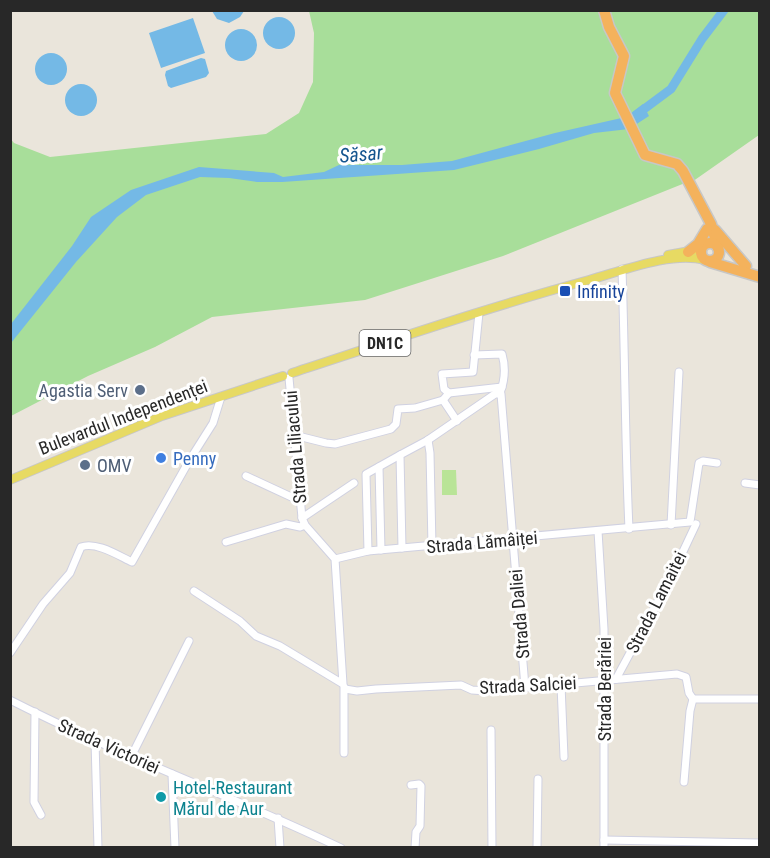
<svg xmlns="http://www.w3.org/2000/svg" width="770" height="858" font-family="'Roboto Condensed',sans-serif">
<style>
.green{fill:#a8de9a}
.pitch{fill:#b9e497}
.water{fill:#74b9e6}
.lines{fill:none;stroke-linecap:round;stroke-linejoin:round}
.river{stroke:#74b9e6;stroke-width:9}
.minor-casing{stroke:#d0d1e1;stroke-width:9}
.major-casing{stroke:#c7c7c7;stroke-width:10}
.highway-casing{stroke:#c7c7c7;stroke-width:13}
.minor{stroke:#fff;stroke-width:7}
.major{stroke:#e7da63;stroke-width:8}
.highway{stroke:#f4b25c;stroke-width:10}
.transit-dot{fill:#1a4fb4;stroke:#fff;stroke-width:2}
.service-dot{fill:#5c6f8a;stroke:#fff;stroke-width:2}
.shop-dot{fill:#3f7fe0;stroke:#fff;stroke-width:2}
.culture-dot{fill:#0f9aa8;stroke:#fff;stroke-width:2}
.labels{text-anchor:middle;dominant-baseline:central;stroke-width:6;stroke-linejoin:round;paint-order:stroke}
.shield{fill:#fff;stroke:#686868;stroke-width:1.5}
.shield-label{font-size:16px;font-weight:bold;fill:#282828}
.transit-label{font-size:18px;fill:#164399;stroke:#fff;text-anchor:start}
.service-label{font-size:18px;fill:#4e5e75;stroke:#fff;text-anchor:end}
.street-label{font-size:18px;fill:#282828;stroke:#fff}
.shop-label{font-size:18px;fill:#366cbe;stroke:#fff;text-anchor:start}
.culture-label{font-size:18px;fill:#0d838f;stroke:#fff;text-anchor:start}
.water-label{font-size:20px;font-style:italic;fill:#15558f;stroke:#fff}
</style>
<rect width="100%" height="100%" fill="#eae5db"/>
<!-- green -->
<polygon class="green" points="309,11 759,11 759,135 689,184 685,183 503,256 365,300 212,317 155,347 88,376 11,416 10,138 14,143 50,157 266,134 299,113 313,82 314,33"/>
<!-- pitch -->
<polygon class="pitch" points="442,470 456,470 457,495 442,495"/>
<!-- water -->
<g class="water">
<polygon points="212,11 212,10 244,11 240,17 229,23 217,19"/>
<circle cx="279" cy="33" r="16"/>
<polygon points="193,18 205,53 161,68 149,33"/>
<circle cx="241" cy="45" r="16"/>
<circle cx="51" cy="69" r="16"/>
<polygon points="201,58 205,59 209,73 206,77 171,88 168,86 165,75 166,71"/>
<circle cx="81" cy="100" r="16"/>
<polygon points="643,104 649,116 629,129 594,133 539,149 454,170 282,182 257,182 229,178 200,177 146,195 117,217 76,262 11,343 11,324 72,246 91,217 131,190 199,167 274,173 283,177 324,172 339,165 402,165 452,161 555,133 626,117"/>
</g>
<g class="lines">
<!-- river -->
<polyline class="river" points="636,115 671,89 702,39 724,10"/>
<!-- minor casing -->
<g class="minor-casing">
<g id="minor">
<path d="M 622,269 C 625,356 625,442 629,529"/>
<path d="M 474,355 L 502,354 C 506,368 505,380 500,393"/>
<polyline points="449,393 502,387"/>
<polyline points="443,400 449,393 444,389 442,374 473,372 479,313"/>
<polyline points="294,435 326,443 335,444 391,429 396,424 398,409 415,408 443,400 457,421"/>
<polyline points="428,440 430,453 432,546"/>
<polyline points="379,467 381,550"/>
<polyline points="246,476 300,501"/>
<polyline points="745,483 760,485"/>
<polyline points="302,518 354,483"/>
<polyline points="671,525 679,372"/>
<polyline points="598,531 604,629 604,848"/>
<polyline points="226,542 286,524 300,527 305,525"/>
<polyline points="402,548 400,455 428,440 495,394 501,394 525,687"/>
<polyline points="368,551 366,474 400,455"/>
<polyline points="335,559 368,551 690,522 699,463 703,461 717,463"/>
<polyline points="194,591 240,621 256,636 280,646 343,684 335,559 305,525 302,518 289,378"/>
<path d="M 10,653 L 43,604 L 70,573 L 81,547 C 96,541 119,556 132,562 L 189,461 L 213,423 L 221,397"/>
<polyline points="616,679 671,577 696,524"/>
<polyline points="561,685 564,757"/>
<polyline points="344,687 344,753"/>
<polyline points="345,689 357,691 376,689 461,685 472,690 486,691 677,674 686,677 689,693 693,699"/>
<path d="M 10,700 C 118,755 232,796 341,848"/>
<polyline points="35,712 34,802 41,815"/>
<polyline points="491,730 492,848"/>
<polyline points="95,741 98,848"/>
<polyline points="131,757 189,641"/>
<polyline points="172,774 175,848"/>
<polyline points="684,782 690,711 693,699 760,699"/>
<polyline points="411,785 419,784 421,786 420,826 416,832 415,848"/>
<polyline points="278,818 280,848"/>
<polyline points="604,840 760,843"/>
<polyline points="537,848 538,779"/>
</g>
</g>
<!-- major casing -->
<g class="major-casing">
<g id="major">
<polyline points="668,255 701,249"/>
<path d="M 292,373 C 390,341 489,307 589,280 C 622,271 671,251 705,260"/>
<polyline points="10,480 162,416 283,376"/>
</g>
</g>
<!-- highway casing -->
<g class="highway-casing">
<g id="highway">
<polyline points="604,10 609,27 624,56 615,93 645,155 677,164 683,171 711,224 718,248"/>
<polyline points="715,230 746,266"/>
<circle cx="710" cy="252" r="9"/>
<polyline points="688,252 698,244 707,229"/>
<polyline points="710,262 760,277"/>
</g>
</g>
<!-- minor -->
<use href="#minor" class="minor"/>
<!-- major -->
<use href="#major" class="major"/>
<!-- highway -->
<use href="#highway" class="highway"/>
</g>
<!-- markers -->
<rect class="transit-dot" x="559" y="285" width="12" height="12" rx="3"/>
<g class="service-dot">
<circle cx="140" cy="390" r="6"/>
<circle cx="85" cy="465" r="6"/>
</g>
<circle class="shop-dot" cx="161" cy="458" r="6"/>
<circle class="culture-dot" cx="161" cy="797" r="6"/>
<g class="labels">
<!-- shield labels -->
<rect class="shield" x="359.5" y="330" width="51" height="26" rx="4.5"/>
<g class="shield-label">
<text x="385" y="343">DN1C</text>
</g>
<!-- transit labels -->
<g class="transit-label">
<text x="577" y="291">Infinity</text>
</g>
<!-- service labels -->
<g class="service-label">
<text x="128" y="390">Agastia Serv</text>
<text x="97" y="465" text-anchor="start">OMV</text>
</g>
<!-- street labels -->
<g class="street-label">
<text transform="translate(123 417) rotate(-21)">Bulevardul Independenței</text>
<text transform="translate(295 447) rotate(-95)">Strada Liliacului</text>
<text transform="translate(482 542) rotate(-5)">Strada Lămâiței</text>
<text transform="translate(656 602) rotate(-63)">Strada Lamaitei</text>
<text transform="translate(519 614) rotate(-95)">Strada Daliei</text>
<text transform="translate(528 685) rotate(-3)">Strada Salciei</text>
<text transform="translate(604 689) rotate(-90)">Strada Berăriei</text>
<text transform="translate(109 746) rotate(24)">Strada Victoriei</text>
</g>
<!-- shop labels -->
<g class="shop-label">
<text x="173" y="458">Penny</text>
</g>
<!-- culture labels -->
<g class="culture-label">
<text x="173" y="787">Hotel-Restaurant<tspan x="173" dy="21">Mărul de Aur</tspan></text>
</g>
<!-- water labels -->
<g class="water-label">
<text transform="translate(361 154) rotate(-5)">Săsar</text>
</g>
</g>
<!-- border -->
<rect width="770" height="858" fill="none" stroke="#282828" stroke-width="24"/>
</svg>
